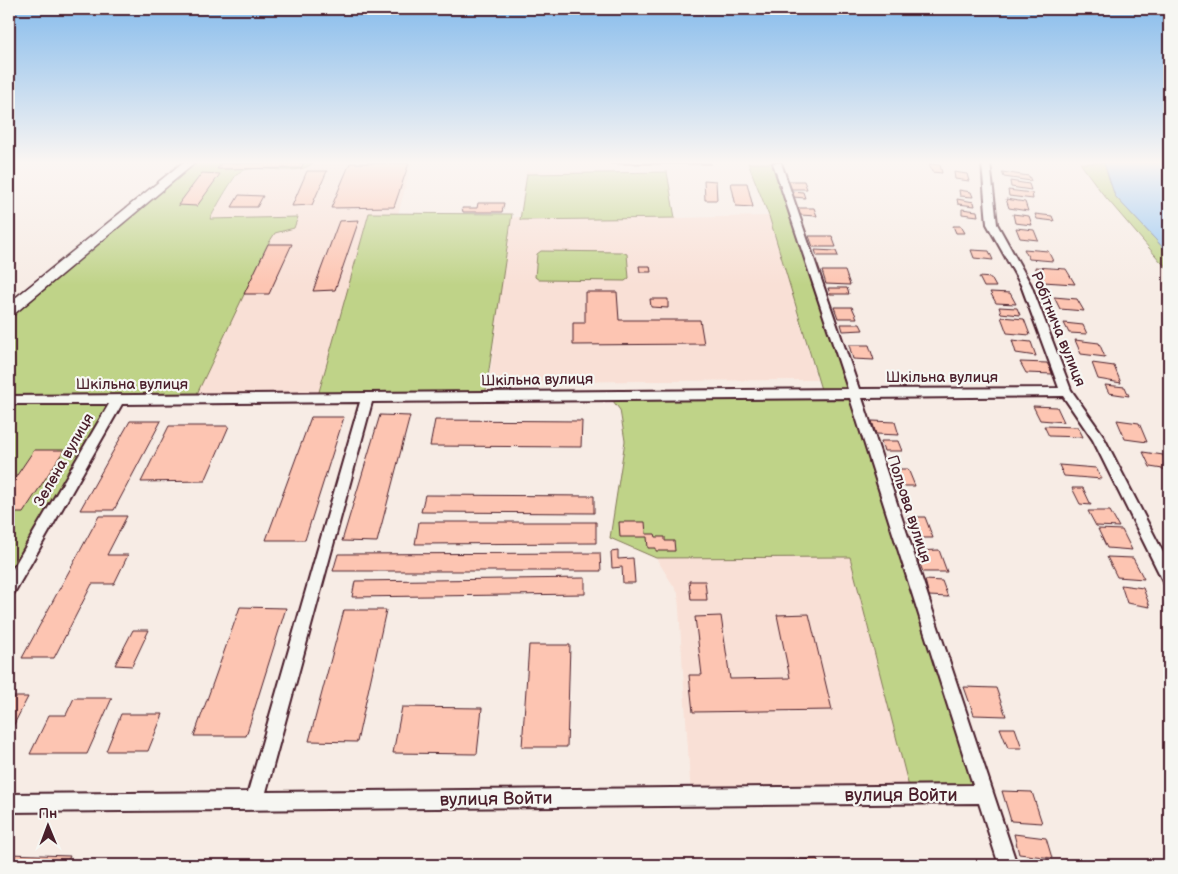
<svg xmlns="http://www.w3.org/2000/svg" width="1178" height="874" font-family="'Balsamiq Sans',sans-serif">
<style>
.built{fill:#f9e0d6}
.green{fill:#bfd388;stroke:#84795a}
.water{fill:#97c7f3;stroke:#7884a3}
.building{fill:#fdc5b2;stroke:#4a1f2b}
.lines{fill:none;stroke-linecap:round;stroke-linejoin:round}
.street-casing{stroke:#4a1f2b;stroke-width:4}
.secondary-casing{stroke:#4a1f2b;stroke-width:3}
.street{fill:#f6f6f2;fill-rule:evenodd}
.secondary{fill:#f6f6f2;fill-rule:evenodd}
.labels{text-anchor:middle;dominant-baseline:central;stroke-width:4.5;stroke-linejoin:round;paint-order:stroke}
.street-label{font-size:15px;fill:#4a1f2b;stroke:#f6f6f2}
.near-street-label{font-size:18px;fill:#4a1f2b;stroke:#f6f6f2}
</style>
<rect width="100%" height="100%" fill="#f7ece5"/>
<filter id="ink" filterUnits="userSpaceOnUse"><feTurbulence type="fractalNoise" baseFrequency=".02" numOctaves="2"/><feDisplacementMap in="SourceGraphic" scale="10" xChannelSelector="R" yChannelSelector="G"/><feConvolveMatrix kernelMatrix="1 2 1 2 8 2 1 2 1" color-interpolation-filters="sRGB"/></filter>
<g filter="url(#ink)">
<!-- built -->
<g class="built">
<polygon points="313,163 412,163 398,214 369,214 317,399 194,400 268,244 275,233 294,228 297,217 209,219 238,174 247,170 303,169"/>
<polygon points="526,171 667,172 675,218 769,216 817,380 489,382 510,218 520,217"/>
<polygon points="850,557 911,795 691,797 678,593 656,558"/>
</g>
<!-- green -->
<g class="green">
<path d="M 189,163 L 313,163 C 294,179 255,161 238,173 C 233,178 213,212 210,219 L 298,217 L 294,228 L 275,233 L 268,244 L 194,400 L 117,401 L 9,588 L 9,312 Z"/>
<polygon points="748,163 776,163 984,794 911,795 850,557 656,558 610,538 625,441 620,410 609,396 822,393 769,216"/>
<polygon points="1080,163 1104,163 1115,196 1169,254 1169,269 1161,262 1102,193"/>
<polygon points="667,172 675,218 520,220 527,174"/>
<polygon points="369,213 512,214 485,397 317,399"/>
<polygon points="541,251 622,252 627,254 629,278 625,281 539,280 535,277 537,254"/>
</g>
<!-- water -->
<polygon class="water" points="1104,163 1169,163 1169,254 1115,196"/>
<!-- building -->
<g class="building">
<polygon points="222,163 304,163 301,168 217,169"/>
<polygon points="350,163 409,163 394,207 331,208"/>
<rect x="611" y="163" width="100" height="1"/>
<polygon points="929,164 940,165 942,173 932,172"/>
<polygon points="307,171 327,171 312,205 292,206"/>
<polygon points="954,172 967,174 969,181 955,179"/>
<polygon points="1002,172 1029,176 1031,181 1004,177"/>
<polygon points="202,173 220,174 197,206 178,205"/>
<polygon points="704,180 716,181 717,200 705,200"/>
<polygon points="787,181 804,181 807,189 789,189"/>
<polygon points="1010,181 1029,184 1031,190 1011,187"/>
<polygon points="731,183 747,183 753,207 736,206"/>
<polygon points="959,190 971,192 973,197 960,196"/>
<polygon points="1008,190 1032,193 1033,199 1009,196"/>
<polygon points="791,191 803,192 805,198 793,197"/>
<polygon points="239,195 263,196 257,207 232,207"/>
<polygon points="957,199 974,202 975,206 958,204"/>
<polygon points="1006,199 1025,202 1028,211 1009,208"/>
<polygon points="478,203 504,203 502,212 463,212 462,208 477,208"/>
<polygon points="798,208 814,208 817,216 800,215"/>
<polygon points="962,209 977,211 978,216 962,214"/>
<polygon points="1013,214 1029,216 1032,225 1015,223"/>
<polygon points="1035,214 1052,216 1054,221 1037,219"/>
<polygon points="359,220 335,290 313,291 339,221"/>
<polygon points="953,226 961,226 965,233 956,233"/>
<polygon points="1016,228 1034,230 1038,240 1020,238"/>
<polygon points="809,236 832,236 836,247 813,247"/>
<polygon points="268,244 292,244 269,294 244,294"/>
<polygon points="1024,249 1048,251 1053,261 1029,259"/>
<polygon points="815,250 836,251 838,256 817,256"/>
<polygon points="971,250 989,251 993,260 974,258"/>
<polygon points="639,266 650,266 651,272 640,272"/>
<polygon points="1035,267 1066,269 1075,284 1043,282"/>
<polygon points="822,271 845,271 850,285 826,284"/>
<polygon points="979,277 991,278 996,287 984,287"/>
<polygon points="828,288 847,288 849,294 830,294"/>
<polygon points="585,292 617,292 619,320 700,320 704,344 573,345 573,323 585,323"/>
<polygon points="990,292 1010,293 1016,304 996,303"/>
<polygon points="1054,297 1077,299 1084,311 1060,309"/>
<polygon points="650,299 668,299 668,308 651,307"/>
<polygon points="834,307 852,307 857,318 838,318"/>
<polygon points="999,307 1017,308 1020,315 1001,313"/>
<polygon points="1001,317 1024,319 1030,335 1007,333"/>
<polygon points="1064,323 1083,325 1087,334 1069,333"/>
<polygon points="841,324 860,324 863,330 843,331"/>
<polygon points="1012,340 1031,342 1036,356 1016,353"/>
<polygon points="1075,340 1099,343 1105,357 1081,354"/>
<polygon points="849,345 869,345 874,360 853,359"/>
<polygon points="1020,362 1047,363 1053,374 1026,373"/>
<polygon points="1092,363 1114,366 1121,383 1098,379"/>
<polygon points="1105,385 1125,387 1129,396 1109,393"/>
<polygon points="1033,406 1057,407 1064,422 1040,420"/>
<polygon points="380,415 410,416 377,542 342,541"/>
<polygon points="311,417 344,417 305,540 266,540"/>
<polygon points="435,420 582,421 581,447 430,446"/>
<polygon points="1117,420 1139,423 1147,442 1125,439"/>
<polygon points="130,421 161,421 114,510 80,510"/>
<polygon points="872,421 895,422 899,435 876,434"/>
<polygon points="169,426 229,426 205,481 141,482"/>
<polygon points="1044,426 1078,427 1083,437 1049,436"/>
<polygon points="881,441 898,441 902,451 884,451"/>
<polygon points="34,450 64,450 23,513 9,513 9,487"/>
<polygon points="1143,452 1163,455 1169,470 1150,467"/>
<polygon points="1059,465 1096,468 1102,479 1064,476"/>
<polygon points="887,469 908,469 915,486 893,486"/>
<polygon points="1072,488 1083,488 1091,505 1080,504"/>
<polygon points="425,495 594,496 594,513 421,512"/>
<polygon points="1088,511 1110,511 1119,527 1096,526"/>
<polygon points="99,516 127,516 107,555 128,555 114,584 92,584 54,658 22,658"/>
<polygon points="906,517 925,517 933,538 914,538"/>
<polygon points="419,522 596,522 596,543 415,544"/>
<polygon points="619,522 645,522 646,534 655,534 656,537 665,537 665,541 674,541 675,551 656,551 656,548 648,548 647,537 620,537"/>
<polygon points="1098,529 1122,530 1132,550 1107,548"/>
<polygon points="939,550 947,572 923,572 915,551"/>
<polygon points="618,551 618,559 633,558 635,583 623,583 622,567 612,568 611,552"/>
<polygon points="600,553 601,571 333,571 338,554"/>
<polygon points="1107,557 1133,558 1144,579 1117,577"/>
<polygon points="585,578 585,594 352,597 355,581"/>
<polygon points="925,580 942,581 948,597 929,596"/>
<polygon points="689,581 705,581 707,600 691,600"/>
<polygon points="1121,585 1143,588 1150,607 1127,603"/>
<polygon points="240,607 286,608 246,736 194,736"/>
<polygon points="344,610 386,610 357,742 309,741"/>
<polygon points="809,614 832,710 693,712 689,675 702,675 695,617 721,616 730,679 790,678 777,615"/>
<polygon points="133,630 149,630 132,666 115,665"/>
<polygon points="529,645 570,645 567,747 522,747"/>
<polygon points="1162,681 1169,683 1169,699"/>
<polygon points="964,687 996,688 1006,716 974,715"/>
<polygon points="9,697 28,697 9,734"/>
<polygon points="74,698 112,698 87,754 30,754 49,715 66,715"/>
<polygon points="402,707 482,708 477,754 393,753"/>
<polygon points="121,714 163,714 148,751 106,751"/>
<polygon points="1000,728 1015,728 1022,748 1008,748"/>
<polygon points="1002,791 1032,792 1042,823 1011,821"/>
<polygon points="1014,834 1046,838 1052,858 1019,854"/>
<polygon points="9,854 70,856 66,865 9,865"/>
<polygon points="817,859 819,865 751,865 751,862"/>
<polygon points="944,861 945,865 892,865 891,862"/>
</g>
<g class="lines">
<!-- street casing -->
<g class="street-casing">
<path id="street" d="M 773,163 L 781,163 L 859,389 L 1059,388 L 1021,285 L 987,224 L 982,163 L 990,163 L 997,224 L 1031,285 L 1071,390 L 1102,434 L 1169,564 L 1169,585 L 1164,583 L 1093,440 L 1063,396 L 862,398 L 1017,865 L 999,865 L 979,803 L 9,812 L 9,794 L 248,792 L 360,402 L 122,404 L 14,593 L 9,595 L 9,575 L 109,404 L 9,404 L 9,396 L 848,389 ZM 850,398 L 973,785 L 266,792 L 372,402 Z"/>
</g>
<!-- secondary casing -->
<g class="secondary-casing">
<polygon id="secondary" points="182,163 195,163 14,314 9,316 9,303"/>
</g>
<!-- street -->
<use href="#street" class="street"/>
<!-- secondary -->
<use href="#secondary" class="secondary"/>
</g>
</g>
<!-- sky -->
<linearGradient id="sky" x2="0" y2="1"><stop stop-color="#87bcec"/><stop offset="0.57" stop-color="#fbf6f3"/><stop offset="1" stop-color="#fbf6f3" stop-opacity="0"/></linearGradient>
<rect width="1178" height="285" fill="url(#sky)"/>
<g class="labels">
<!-- street labels -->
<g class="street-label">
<text transform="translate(1058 329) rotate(68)">Робітнича вулиця</text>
<text x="942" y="377">Шкільна вулиця</text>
<text transform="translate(537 380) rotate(-1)">Шкільна вулиця</text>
<text x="132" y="384">Шкільна вулиця</text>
<text transform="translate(64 460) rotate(-60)">Зелена вулиця</text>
<text transform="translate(909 509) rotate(72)">Польова вулиця</text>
</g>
<!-- near-street labels -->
<g class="near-street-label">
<text x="901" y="795">вулиця Войти</text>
<text transform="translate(496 799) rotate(-1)">вулиця Войти</text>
</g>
</g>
<!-- margin -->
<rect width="1178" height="874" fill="none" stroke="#f6f6f2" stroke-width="30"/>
<rect x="15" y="15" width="1148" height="844" fill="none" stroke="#4a1f2b" stroke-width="2" filter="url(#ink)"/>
<!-- north arrow -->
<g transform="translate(48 826) rotate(359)" stroke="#f6f6f2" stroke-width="4" paint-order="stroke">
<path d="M0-4L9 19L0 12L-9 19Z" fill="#4a1f2b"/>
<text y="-8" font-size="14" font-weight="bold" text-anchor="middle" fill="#4a1f2b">Пн</text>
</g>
</svg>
